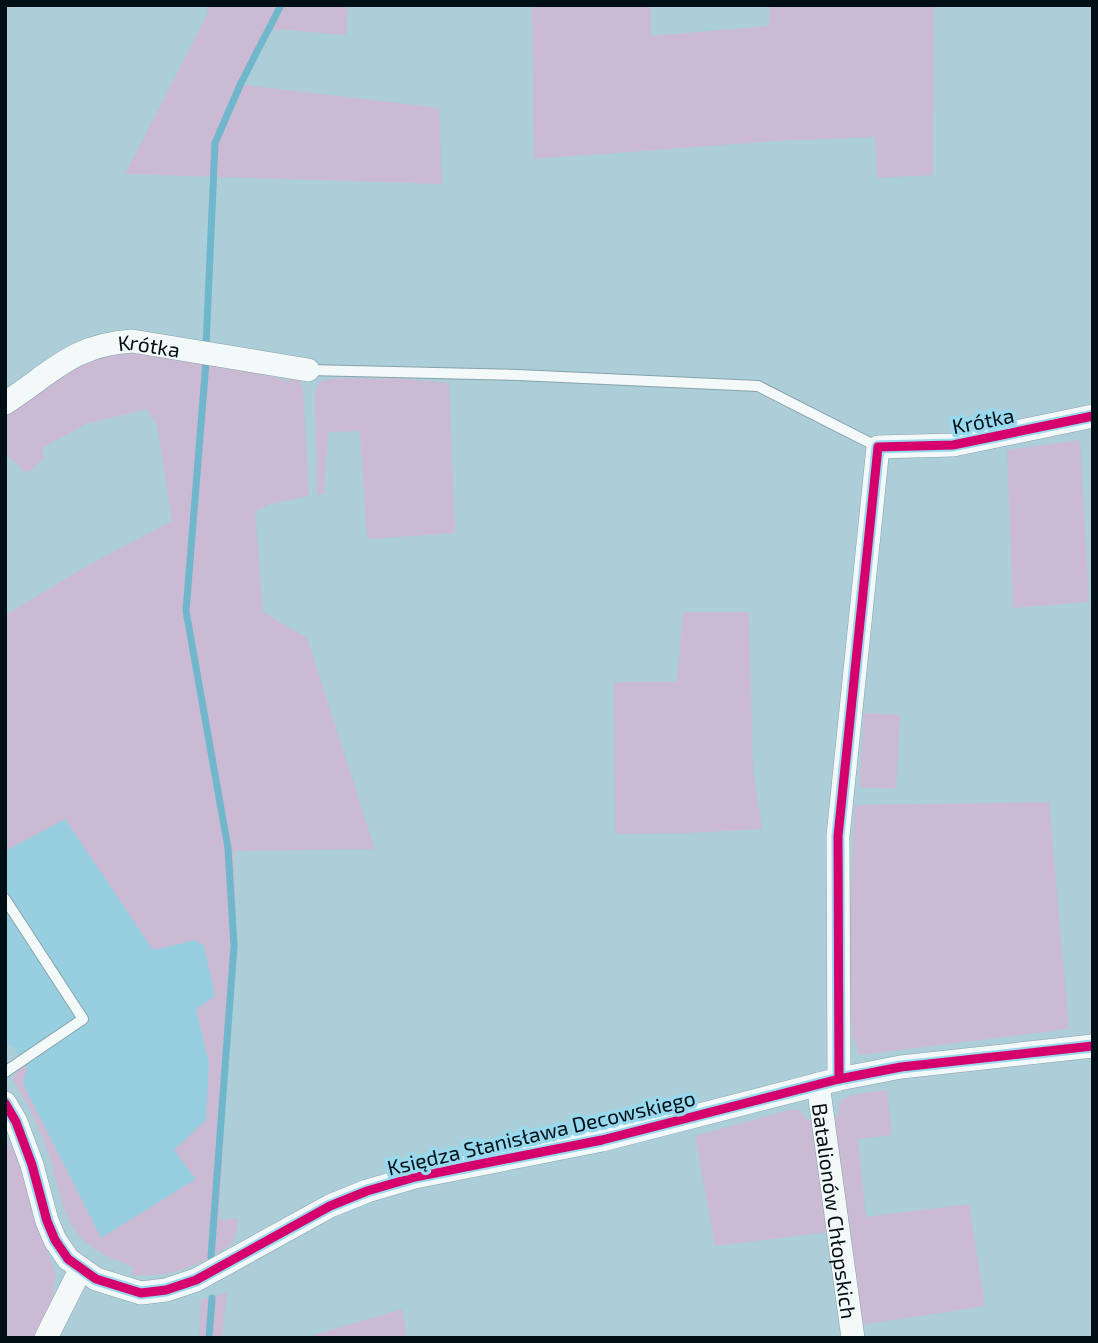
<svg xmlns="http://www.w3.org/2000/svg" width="1098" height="1343" font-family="'Exo 2',sans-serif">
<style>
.built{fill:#97cfe0}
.green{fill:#cabad4}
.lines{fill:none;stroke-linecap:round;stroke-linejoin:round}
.stream{stroke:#70b7cb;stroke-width:7}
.lane-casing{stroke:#87a2ab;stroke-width:12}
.street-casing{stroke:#87a2ab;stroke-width:24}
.lane{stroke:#f3f8f9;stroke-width:10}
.street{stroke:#f3f8f9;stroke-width:23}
.cycleway-casing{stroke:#98d9ed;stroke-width:13}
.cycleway{stroke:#d6006c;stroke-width:9}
.labels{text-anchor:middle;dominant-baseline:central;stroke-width:7;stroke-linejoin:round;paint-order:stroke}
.street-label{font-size:21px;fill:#000f16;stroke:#98d9ed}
</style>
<rect width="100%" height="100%" fill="#acced9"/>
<!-- built -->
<polygon class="built" points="65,819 68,825 204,946 216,996 196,1010 209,1063 206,1120 196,1179 101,1238 23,1084 27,1066 12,1045 5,1045 5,851"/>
<!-- green -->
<g class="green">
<polygon points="208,5 348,5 346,35 274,29 237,84 439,108 442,184 125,174 207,15"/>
<polygon points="532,5 651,5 651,36 769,26 770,5 934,5 933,175 877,178 875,137 776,141 534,159"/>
<path d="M 126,349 L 235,365 L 287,381 L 298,376 L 303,389 L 309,496 L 270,504 L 255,512 L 263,612 L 307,638 L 375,849 L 234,851 L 236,915 L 219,1220 L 238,1218 C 237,1228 237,1238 230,1245 C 225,1249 217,1253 211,1257 C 185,1272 162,1277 131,1275 L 133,1267 C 113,1259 92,1251 78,1234 C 61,1213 58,1183 50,1158 C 41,1132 28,1104 13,1080 L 13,1076 L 25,1063 L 27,1066 L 23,1084 L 101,1238 L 196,1179 L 174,1150 L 206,1120 L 209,1063 L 196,1009 L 215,996 L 204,946 L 195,940 L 153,950 L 65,819 L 5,851 L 5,615 L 92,563 L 172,521 L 157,425 L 147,409 L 86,424 L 42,448 L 44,459 L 27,473 L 5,454 L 5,410 L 80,360 Z"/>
<path d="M 395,378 L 449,383 L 455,533 L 367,539 L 360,431 L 328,432 L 324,494 L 317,495 L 315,393 L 319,382 C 341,374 371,381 395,378 Z"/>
<polygon points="1080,440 1089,602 1013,608 1007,450"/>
<polygon points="683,612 749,612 753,770 762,829 689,833 615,834 614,682 677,682"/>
<polygon points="864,713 900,715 896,789 859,787"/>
<polygon points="1049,802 1069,1029 859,1055 852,1033 851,1004 846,1000 855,805"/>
<path d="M 887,1090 L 892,1135 L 858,1139 L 866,1217 L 969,1204 L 985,1306 L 861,1325 L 839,1185 L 834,1117 L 839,1116 C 839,1112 838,1108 839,1104 C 842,1093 877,1092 887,1090 Z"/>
<polygon points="789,1110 799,1110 808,1120 813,1120 829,1232 715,1246 695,1136"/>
<polygon points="5,1136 22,1167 32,1214 56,1274 50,1315 38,1338 5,1338"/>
<polygon points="227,1293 222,1338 199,1338 201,1300"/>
<polygon points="402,1309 407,1338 304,1338"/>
</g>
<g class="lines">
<!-- stream -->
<g class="stream">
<polyline points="206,346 215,143 241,83 281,5"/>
<polyline points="206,362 186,611 228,848 234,946 211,1257"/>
<polyline points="209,1338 212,1298"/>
</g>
<!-- lane casing -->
<g class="lane-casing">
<g id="lane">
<polyline points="308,370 518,375 758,386 878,447"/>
<polyline points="5,899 83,1019 5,1072"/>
</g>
</g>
<!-- street casing -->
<g class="street-casing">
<g id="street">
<path id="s1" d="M 5,403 C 52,373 72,345 132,341 L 308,370"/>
<polyline points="839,1079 838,836 878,447 953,445 1093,416"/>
<path id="s2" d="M 818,1084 L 853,1338"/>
<polyline points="5,1103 16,1122 32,1165 47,1221 55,1240 68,1259 96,1279 141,1293 166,1290 196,1280 330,1206 367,1191 415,1177 602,1140 839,1079 901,1067 1093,1046"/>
<polyline points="46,1338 80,1270"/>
</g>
</g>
<!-- lane -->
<use href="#lane" class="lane"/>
<!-- street -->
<use href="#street" class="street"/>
<!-- cycleway casing -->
<g class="cycleway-casing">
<g id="cycleway">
<polyline points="839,1079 838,836 878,447 953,445 1093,416"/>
<polyline points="5,1103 16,1122 32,1165 47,1221 55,1240 68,1259 96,1279 141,1293 166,1290 196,1280 330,1206 367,1191 415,1177 602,1140 839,1079 901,1067 1093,1046"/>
</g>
</g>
<!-- cycleway -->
<use href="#cycleway" class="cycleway"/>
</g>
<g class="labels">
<!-- street labels -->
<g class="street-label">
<text stroke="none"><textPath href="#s1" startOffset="161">Krótka</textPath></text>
<text transform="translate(983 420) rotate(-11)">Krótka</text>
<text transform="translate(541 1132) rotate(-13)">Księdza Stanisława Decowskiego</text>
<text stroke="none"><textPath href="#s2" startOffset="128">Batalionów Chłopskich</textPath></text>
</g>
</g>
<!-- border -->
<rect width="1098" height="1343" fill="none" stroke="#000f16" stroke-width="14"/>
</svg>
